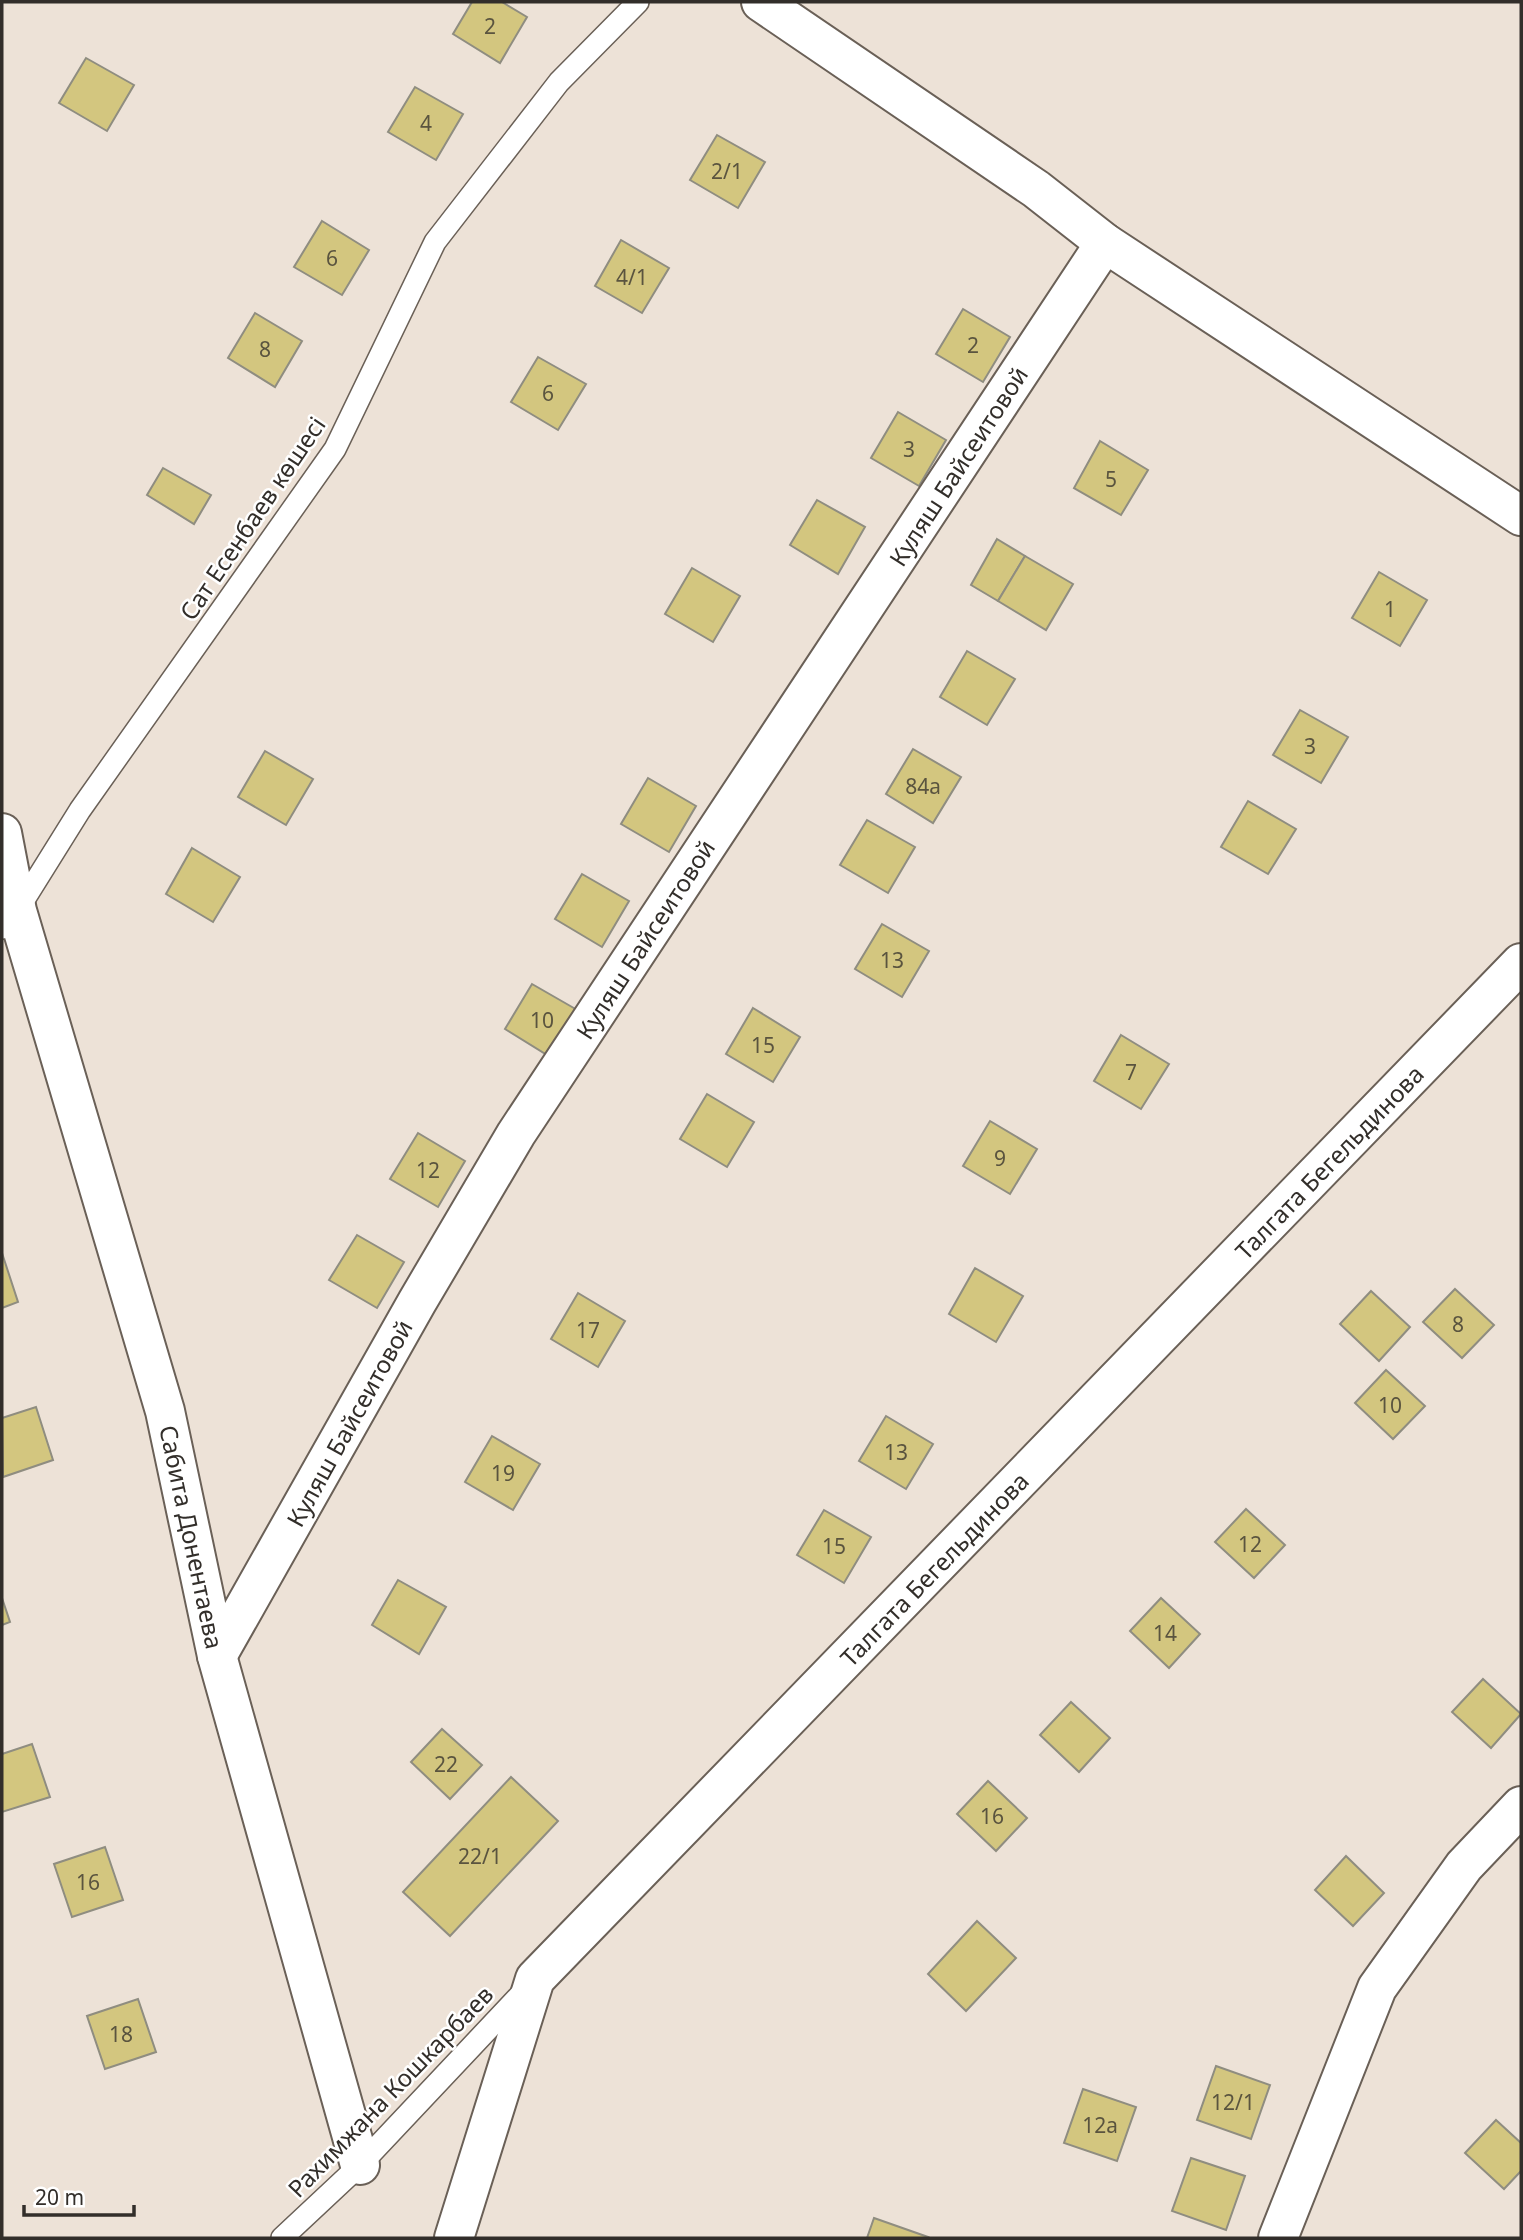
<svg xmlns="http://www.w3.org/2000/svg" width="1523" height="2240" font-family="'Noto Sans',sans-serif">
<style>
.building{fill:#d3c67f;stroke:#8f8d80;stroke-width:2}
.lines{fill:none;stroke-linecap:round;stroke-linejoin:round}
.service-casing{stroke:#6a6057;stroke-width:24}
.minor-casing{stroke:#6a6057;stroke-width:42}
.tertiary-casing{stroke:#6a6057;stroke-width:42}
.service{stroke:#fff;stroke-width:21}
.minor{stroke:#fff;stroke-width:38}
.tertiary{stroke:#fff;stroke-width:38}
.labels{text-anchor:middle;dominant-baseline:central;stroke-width:5;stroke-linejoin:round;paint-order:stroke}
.number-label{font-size:21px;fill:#5a543f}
.street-label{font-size:24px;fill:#322e2a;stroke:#fff}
</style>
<rect width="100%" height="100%" fill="#ede2d7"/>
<!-- building -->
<g class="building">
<polygon points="472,2 502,2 527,17 500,63 453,34"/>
<polygon points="86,58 134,85 107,131 59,103"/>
<polygon points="415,87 463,114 436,160 388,132"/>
<polygon points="717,135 765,162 738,208 690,180"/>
<polygon points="322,221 369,250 342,295 294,267"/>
<polygon points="621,240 669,268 642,313 595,286"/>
<polygon points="963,309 1010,337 983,382 936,354"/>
<polygon points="255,313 302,341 275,387 228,358"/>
<polygon points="538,357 586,384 558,430 511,402"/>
<polygon points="898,412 946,440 919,486 871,458"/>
<polygon points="1100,441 1148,470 1121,515 1074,488"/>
<polygon points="163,468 211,495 194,524 147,495"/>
<polygon points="817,500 865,527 838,574 790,545"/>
<polygon points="997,539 1025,556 998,601 971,585"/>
<polygon points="1025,556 1073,584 1046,630 998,601"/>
<polygon points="692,568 740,596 713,642 665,614"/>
<polygon points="1379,572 1427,600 1400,646 1352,618"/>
<polygon points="967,651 1015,679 987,725 940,697"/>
<polygon points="1300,710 1348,737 1321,783 1273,755"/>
<polygon points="913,749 961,777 933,823 886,794"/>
<polygon points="265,751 313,779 286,825 238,797"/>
<polygon points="648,778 696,806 669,852 621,824"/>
<polygon points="1248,801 1296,829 1268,874 1221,847"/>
<polygon points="867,820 915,847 888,893 840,865"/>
<polygon points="192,848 240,877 213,922 166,894"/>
<polygon points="582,874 629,901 602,947 555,919"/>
<polygon points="882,924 929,951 902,997 855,969"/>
<polygon points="532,984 579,1011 552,1058 505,1029"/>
<polygon points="753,1008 800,1037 773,1082 726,1054"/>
<polygon points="1121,1035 1169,1064 1141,1109 1094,1081"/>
<polygon points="707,1094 754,1122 727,1167 680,1139"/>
<polygon points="990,1121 1037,1149 1010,1194 963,1166"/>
<polygon points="418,1133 465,1161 438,1207 390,1179"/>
<polygon points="357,1235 404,1262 377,1308 329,1280"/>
<polygon points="2,1253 18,1302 2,1308"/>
<polygon points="975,1268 1023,1296 996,1342 949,1314"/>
<polygon points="1455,1289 1494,1325 1462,1358 1423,1322"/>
<polygon points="1371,1291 1410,1327 1379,1361 1340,1324"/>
<polygon points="578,1293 625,1321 598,1367 551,1339"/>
<polygon points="1386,1370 1425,1406 1393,1439 1355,1403"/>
<polygon points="36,1407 53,1460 3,1477 2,1418"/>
<polygon points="886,1416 933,1444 906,1489 859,1461"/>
<polygon points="492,1436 540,1464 513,1510 465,1482"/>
<polygon points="1246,1509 1285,1545 1254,1578 1215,1542"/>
<polygon points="824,1510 871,1537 844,1583 797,1555"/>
<polygon points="398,1580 446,1607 419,1654 372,1625"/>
<polygon points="2,1598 10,1622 2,1625"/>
<polygon points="1161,1598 1200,1634 1169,1668 1130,1631"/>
<polygon points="1483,1679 1521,1714 1491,1748 1452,1712"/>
<polygon points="1071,1702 1110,1738 1079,1772 1040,1735"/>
<polygon points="442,1729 482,1765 450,1799 411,1762"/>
<polygon points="32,1744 50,1797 2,1812 2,1754"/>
<polygon points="511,1777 558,1821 450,1936 403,1892"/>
<polygon points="988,1781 1027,1818 996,1851 957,1814"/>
<polygon points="105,1847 123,1900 72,1917 54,1864"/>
<polygon points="1346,1856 1384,1893 1353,1926 1315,1890"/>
<polygon points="977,1921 1016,1958 966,2011 928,1974"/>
<polygon points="138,1999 156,2052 105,2069 87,2016"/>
<polygon points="1216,2066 1270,2085 1251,2139 1197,2120"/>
<polygon points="1083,2089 1136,2107 1117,2161 1064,2143"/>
<polygon points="1496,2120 1521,2143 1521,2171 1504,2189 1465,2153"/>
<polygon points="1191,2158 1245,2176 1226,2230 1172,2211"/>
<polygon points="874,2218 928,2237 927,2238 867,2238"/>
</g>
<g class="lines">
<!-- service casing -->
<g class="service-casing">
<g id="service">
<polyline points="2,928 17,911 80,810 335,449 435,242 559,82 638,2"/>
<polyline points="282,2238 360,2165 524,1991"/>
</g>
</g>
<!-- minor casing -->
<g class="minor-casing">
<g id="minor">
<polyline points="761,2 1036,189 1105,243 1521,516"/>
<polyline points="2,833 17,911 165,1411 217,1656 360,2165"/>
<polyline points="217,1656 417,1302 516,1134 1105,243"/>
<polyline points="1278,2238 1377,1988 1464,1866 1521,1806"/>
</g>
</g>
<!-- tertiary casing -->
<g class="tertiary-casing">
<polyline id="tertiary" points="454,2238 535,1979 1521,963"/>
</g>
<!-- service -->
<use href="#service" class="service"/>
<!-- minor -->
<use href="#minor" class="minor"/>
<!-- tertiary -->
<use href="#tertiary" class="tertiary"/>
</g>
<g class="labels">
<!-- number labels -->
<g class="number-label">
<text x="490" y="26">2</text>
<text x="426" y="123">4</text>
<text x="727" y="171">2/1</text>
<text x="332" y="258">6</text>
<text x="632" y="277">4/1</text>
<text x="973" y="345">2</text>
<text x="265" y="349">8</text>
<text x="548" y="393">6</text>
<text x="909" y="449">3</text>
<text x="1111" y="479">5</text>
<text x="1390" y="609">1</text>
<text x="1310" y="746">3</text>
<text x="923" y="786">84а</text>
<text x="892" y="960">13</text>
<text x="542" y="1020">10</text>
<text x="763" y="1045">15</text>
<text x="1131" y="1072">7</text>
<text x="1000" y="1158">9</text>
<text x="428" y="1170">12</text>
<text x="1458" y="1324">8</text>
<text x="588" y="1330">17</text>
<text x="1390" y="1405">10</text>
<text x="896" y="1452">13</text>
<text x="503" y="1473">19</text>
<text x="1250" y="1544">12</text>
<text x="834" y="1546">15</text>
<text x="1165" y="1633">14</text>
<text x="446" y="1764">22</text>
<text x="992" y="1816">16</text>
<text x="480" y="1856">22/1</text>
<text x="88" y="1882">16</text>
<text x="121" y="2034">18</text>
<text x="1233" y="2102">12/1</text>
<text x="1100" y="2125">12а</text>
</g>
<!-- street labels -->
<g class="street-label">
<text transform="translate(958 466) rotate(-57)">Куляш Байсеитовой</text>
<text transform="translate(252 518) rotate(-56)">Сат Есенбаев көшесі</text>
<text transform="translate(645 939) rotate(-57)">Куляш Байсеитовой</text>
<text transform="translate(1329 1162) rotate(-46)">Талгата Бегельдинова</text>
<text transform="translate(349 1423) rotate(-61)">Куляш Байсеитовой</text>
<text transform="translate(192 1537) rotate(78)">Сабита Донентаева</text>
<text transform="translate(934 1569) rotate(-46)">Талгата Бегельдинова</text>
<text transform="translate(390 2091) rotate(-46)">Рахимжана Кошкарбаев</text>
</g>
</g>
<!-- border -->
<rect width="1523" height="2240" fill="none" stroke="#322e2a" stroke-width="7"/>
<!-- scale -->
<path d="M24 2205v10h110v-10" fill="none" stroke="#322e2a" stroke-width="3.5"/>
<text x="35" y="2205" font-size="21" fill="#322e2a" stroke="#ffffff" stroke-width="5" paint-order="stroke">20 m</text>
</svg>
